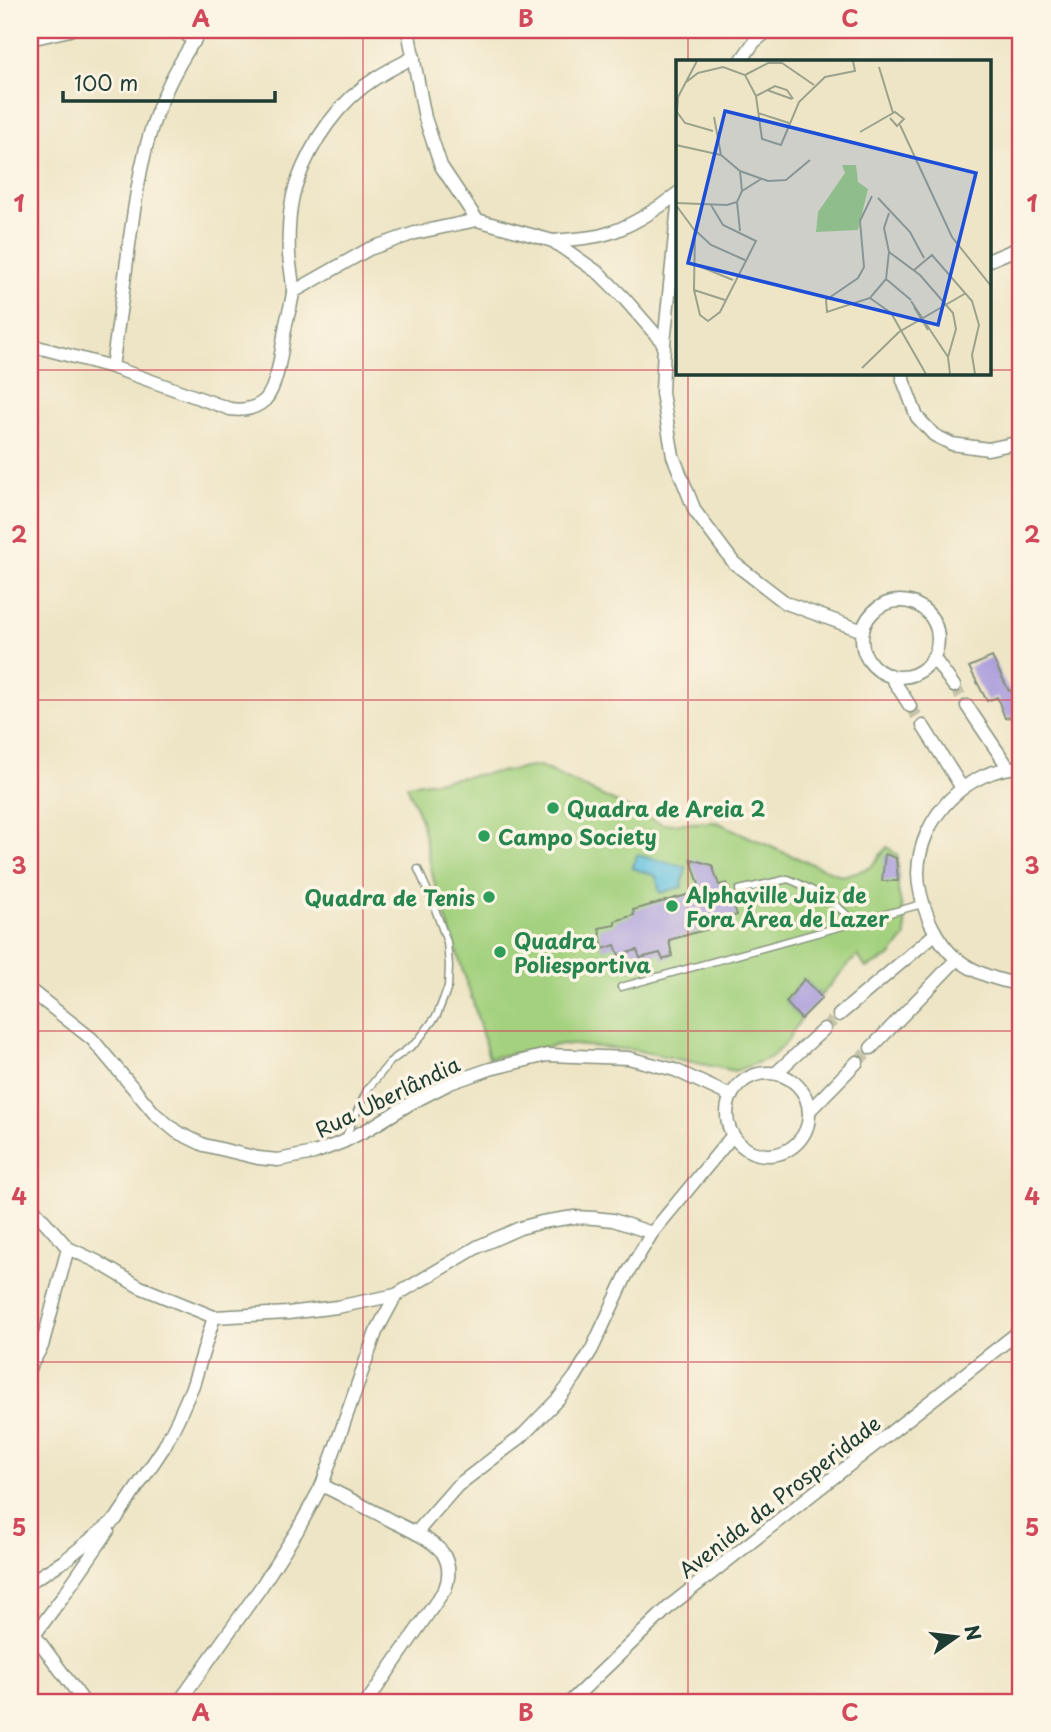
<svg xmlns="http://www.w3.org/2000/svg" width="1051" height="1732" font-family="'Playpen Sans',sans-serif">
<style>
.green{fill:#a4d17f;stroke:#62875a;stroke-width:2}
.water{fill:#62c1e0;stroke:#407f8a;stroke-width:2}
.building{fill:#ac9fdc}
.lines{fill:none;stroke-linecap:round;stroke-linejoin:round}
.minor-tunnel{stroke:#c5c3a9;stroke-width:12;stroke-dasharray:12 6;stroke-linecap:butt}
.service-casing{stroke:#86917d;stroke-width:9}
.minor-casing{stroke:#86917d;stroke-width:15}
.service{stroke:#fff;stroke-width:6}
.minor{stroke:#fff;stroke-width:12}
.grid{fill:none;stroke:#d1495b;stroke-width:2;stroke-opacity:0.55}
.leisure-dot{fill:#2e9e5b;stroke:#fcf5e5;stroke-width:2.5}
.labels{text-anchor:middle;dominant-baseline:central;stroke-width:7;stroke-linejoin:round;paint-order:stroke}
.leisure-label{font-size:21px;font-weight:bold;fill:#27864d;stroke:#fcf5e5;text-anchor:start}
.street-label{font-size:21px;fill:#1f3d34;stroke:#fcf5e5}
.inset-road{fill:none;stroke:#9ba28c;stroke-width:2}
.view{fill:#1d4ed8;fill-opacity:0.15;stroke:#1d4ed8;stroke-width:3.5}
.inset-edge{fill:none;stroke:#1f3d34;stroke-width:3.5}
.neatline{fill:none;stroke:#d1495b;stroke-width:2.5}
.grid-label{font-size:23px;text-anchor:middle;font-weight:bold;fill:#d1495b}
</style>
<rect width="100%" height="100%" fill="#fcf5e5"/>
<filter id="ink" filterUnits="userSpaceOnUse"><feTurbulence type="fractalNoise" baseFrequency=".0143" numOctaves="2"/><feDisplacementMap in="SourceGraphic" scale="14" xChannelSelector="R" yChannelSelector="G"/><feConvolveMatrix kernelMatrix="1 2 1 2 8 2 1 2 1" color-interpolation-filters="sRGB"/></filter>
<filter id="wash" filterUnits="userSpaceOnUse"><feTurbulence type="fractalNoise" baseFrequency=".00686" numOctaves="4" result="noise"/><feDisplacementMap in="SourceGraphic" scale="28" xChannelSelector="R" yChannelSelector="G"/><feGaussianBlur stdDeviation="1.57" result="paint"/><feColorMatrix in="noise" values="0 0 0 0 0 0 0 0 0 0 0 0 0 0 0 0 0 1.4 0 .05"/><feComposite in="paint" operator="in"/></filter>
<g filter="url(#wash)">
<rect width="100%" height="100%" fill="#eee5c6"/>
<!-- green -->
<polygon class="green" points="539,766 662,824 717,822 780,851 842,876 870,868 887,847 898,856 898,890 905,922 906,936 890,957 866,968 858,956 848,965 820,996 804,979 786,1001 801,1019 790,1036 787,1042 770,1058 735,1071 634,1050 563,1044 489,1058 473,1002 434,881 421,820 407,785"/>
<!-- water -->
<polygon class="water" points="637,855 686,867 682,887 660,893 656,876 632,868"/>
<g id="blocks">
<!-- building -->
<g class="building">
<polygon points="992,657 1009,691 1012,690 1021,709 1021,716 1014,720 1009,717 1005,718 997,697 987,701 969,667"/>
<polygon points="885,854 896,858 898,881 882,881"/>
<polygon points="691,859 712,865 719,885 727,883 737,915 728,918 728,925 708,929 669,940 672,956 663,960 660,953 640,958 637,950 619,955 615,945 603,949 599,928 615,925 615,921 634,915 633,910 701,891"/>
<polygon points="804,979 822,998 801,1019 786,1002"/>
</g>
</g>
</g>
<g filter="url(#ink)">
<use href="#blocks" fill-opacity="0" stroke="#86917d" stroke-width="2"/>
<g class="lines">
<!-- minor-tunnel -->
<g class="minor-tunnel">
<polyline points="954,686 967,706"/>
<polyline points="910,706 923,726"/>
<polyline points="824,1029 839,1015"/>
<polyline points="857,1062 871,1048"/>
</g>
<!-- service casing -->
<g class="service-casing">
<g id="service">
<path d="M 739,890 L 788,879 C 807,886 842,906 854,923"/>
<polyline points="621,987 922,904"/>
<polyline points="344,1140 367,1090 391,1061 417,1042 437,1015 448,987 449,966 447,942 431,898 418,869"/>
</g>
</g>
<!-- minor casing -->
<g class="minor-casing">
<g id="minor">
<polyline points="182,30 194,42"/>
<polyline points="408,30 425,118 441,166 477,220 553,241"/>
<polyline points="30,39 70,30"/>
<polyline points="741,61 754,42 769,30"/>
<polyline points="678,206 664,344 662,393 673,456 695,511 734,563 786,603 863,631"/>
<polyline points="990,260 1021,247"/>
<polyline points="293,292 369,249 415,233 477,220"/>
<path d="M 664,344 L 623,297 L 600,274 L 553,241 C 569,239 587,239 602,235 C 627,229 658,209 678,193"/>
<path d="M 30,345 L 112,367 L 230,409 C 243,411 255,409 265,400 C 279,385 282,344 286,324 C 288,314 292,303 293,292 C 293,280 290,267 289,255 C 288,231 289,204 297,182 C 312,141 339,101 376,78 C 388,70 401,64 414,57"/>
<path d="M 112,367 C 118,326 124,286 129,245 C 136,195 143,141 164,95 C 174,72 187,50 201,30"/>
<polyline points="903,373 903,380 917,417 934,435 952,444 988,449 1021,442"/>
<circle cx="900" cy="639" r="38"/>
<polyline points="933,657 954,686"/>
<polyline points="890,675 910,706"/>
<polyline points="967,706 1008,767"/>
<polyline points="923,726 962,788"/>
<path d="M 1021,767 C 967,769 919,817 918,873 C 918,889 923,905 929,920 C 936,935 944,949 957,959 C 976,974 998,980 1021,985"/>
<polyline points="30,990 92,1039 155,1114 177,1132 204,1145 258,1158 278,1160 314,1153 343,1142 370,1128 411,1103 450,1083 490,1069 547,1055 628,1058 675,1070 731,1096"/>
<polyline points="839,1015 935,934"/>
<polyline points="871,1048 957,959"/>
<polyline points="776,1073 824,1029"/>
<circle cx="768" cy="1114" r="41"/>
<polyline points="809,1111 857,1062"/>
<polyline points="30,1205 68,1248 96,1261 140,1287 214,1317 288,1313 337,1307 396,1295 479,1246 520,1228 542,1222 574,1217 594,1218 613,1220 652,1233"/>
<polyline points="30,1367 42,1346 68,1248"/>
<path d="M 322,1485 C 345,1497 368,1508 390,1520 C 406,1528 431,1539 442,1552 C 450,1564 450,1576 445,1589 L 367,1702"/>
<polyline points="416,1533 457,1486 521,1437 559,1398 575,1377 592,1349 626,1276 652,1233 733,1135"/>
<polyline points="30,1582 64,1561 116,1519 164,1447 178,1419 193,1385 214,1317"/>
<polyline points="30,1629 84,1702"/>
<polyline points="30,1638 35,1634 61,1599 108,1531"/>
<polyline points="179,1702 261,1587 297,1531 322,1485 376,1332 396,1295"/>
<polyline points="570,1702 671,1605 1021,1330"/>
</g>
</g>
<!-- service -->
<use href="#service" class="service"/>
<!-- minor -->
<use href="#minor" class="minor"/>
</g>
</g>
<!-- grid -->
<path class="grid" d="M 363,30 L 363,1702M 688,30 L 688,61M 30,370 L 678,370M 990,370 L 1021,370M 688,373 L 688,1702M 30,700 L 1021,700M 30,1031 L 1021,1031M 30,1362 L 1021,1362"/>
<!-- markers -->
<g class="leisure-dot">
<circle cx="553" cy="808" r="7"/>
<circle cx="484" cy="836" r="7"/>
<circle cx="489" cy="897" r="7"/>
<circle cx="672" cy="906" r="7"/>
<circle cx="500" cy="952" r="7"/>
</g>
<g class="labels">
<!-- leisure labels -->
<g class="leisure-label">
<text x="567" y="808">Quadra de Areia 2</text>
<text x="498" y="836">Campo Society</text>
<text x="686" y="894">Alphaville Juiz de<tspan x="686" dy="24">Fora Área de Lazer</tspan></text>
<text x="475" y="897" text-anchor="end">Quadra de Tenis</text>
<text x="514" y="940">Quadra<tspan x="514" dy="24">Poliesportiva</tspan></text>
</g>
<!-- street labels -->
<g class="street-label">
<text transform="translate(387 1096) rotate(-26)">Rua Uberlândia</text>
<text transform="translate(779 1496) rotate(-38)">Avenida da Prosperidade</text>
</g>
</g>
<!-- overview -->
<g transform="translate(676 60)">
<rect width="315" height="315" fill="#eee5c6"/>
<path d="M 166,105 L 180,105 L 182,122 L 192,129 L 182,170 L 140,172 L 142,152 L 169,113 Z" fill="#a4d17f"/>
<path class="inset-road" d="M 21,1 L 2,37 L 1,52 L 9,63 L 37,71M 203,7 L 217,53M 69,15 L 92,3 L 106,3 L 138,25M 9,23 L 22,13 L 47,7 L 69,15 L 80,36 L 86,79 L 105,85 L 123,42 L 149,17 L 179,11 L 177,1M 91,30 L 116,39M 80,36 L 99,26 L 111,30 L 117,39M 82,53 L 113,63M 38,57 L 45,95 L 64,111 L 92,121 L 110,120 L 134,100M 224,65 L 276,177 L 315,226M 184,72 L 219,52 L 228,59 L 221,66 L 214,58M 0,85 L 45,95M 64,111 L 66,131 L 85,119M 196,136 L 184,161 L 188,207 L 182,218 L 150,240 L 151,252 L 194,238 L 210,219 L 213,192 L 208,168 L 213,153M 202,138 L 234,172 L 248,198M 61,142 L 64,171M 0,143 L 51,145 L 61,142 L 66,131M 0,145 L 19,171 L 18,230 L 24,255 L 32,261 L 44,252 L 80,181 L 47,165 L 35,145M 20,171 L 35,185 L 69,200M 213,192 L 244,215 L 277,253 L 280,269 L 272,297M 18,204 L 57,220M 238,210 L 256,195 L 296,241 L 303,265 L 296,295 L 299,314M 210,219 L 235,240M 18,230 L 49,240M 194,238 L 215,253 L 250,314M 235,241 L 272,297 L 274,314M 238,247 L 252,270M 186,308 L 223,272 L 290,233"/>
<path class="view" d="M 49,51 L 300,113 L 262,265 L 12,203 Z"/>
<rect width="315" height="315" class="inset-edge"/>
</g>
<!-- margin -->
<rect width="1051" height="1732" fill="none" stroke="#fcf5e5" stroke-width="77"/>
<!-- north arrow -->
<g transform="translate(956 1637) rotate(76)" stroke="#fcf5e5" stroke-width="5" paint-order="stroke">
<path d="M0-5L12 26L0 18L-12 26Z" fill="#1f3d34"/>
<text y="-10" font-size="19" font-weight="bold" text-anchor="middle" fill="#1f3d34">N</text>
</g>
<!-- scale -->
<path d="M63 91v10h212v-10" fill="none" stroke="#1f3d34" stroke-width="3.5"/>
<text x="74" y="91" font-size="21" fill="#1f3d34" stroke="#fcf5e5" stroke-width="5" paint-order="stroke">100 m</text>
<rect x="38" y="38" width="974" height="1656" class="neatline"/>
<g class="grid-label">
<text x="201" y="27">A</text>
<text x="526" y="27">B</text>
<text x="850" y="27">C</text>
<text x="19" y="212">1</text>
<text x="1032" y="212">1</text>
<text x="19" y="543">2</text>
<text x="1032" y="543">2</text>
<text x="19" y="874">3</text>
<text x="1032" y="874">3</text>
<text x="19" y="1205">4</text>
<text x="1032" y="1205">4</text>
<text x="19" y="1536">5</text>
<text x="1032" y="1536">5</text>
<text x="201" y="1721">A</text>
<text x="526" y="1721">B</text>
<text x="850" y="1721">C</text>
</g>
</svg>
